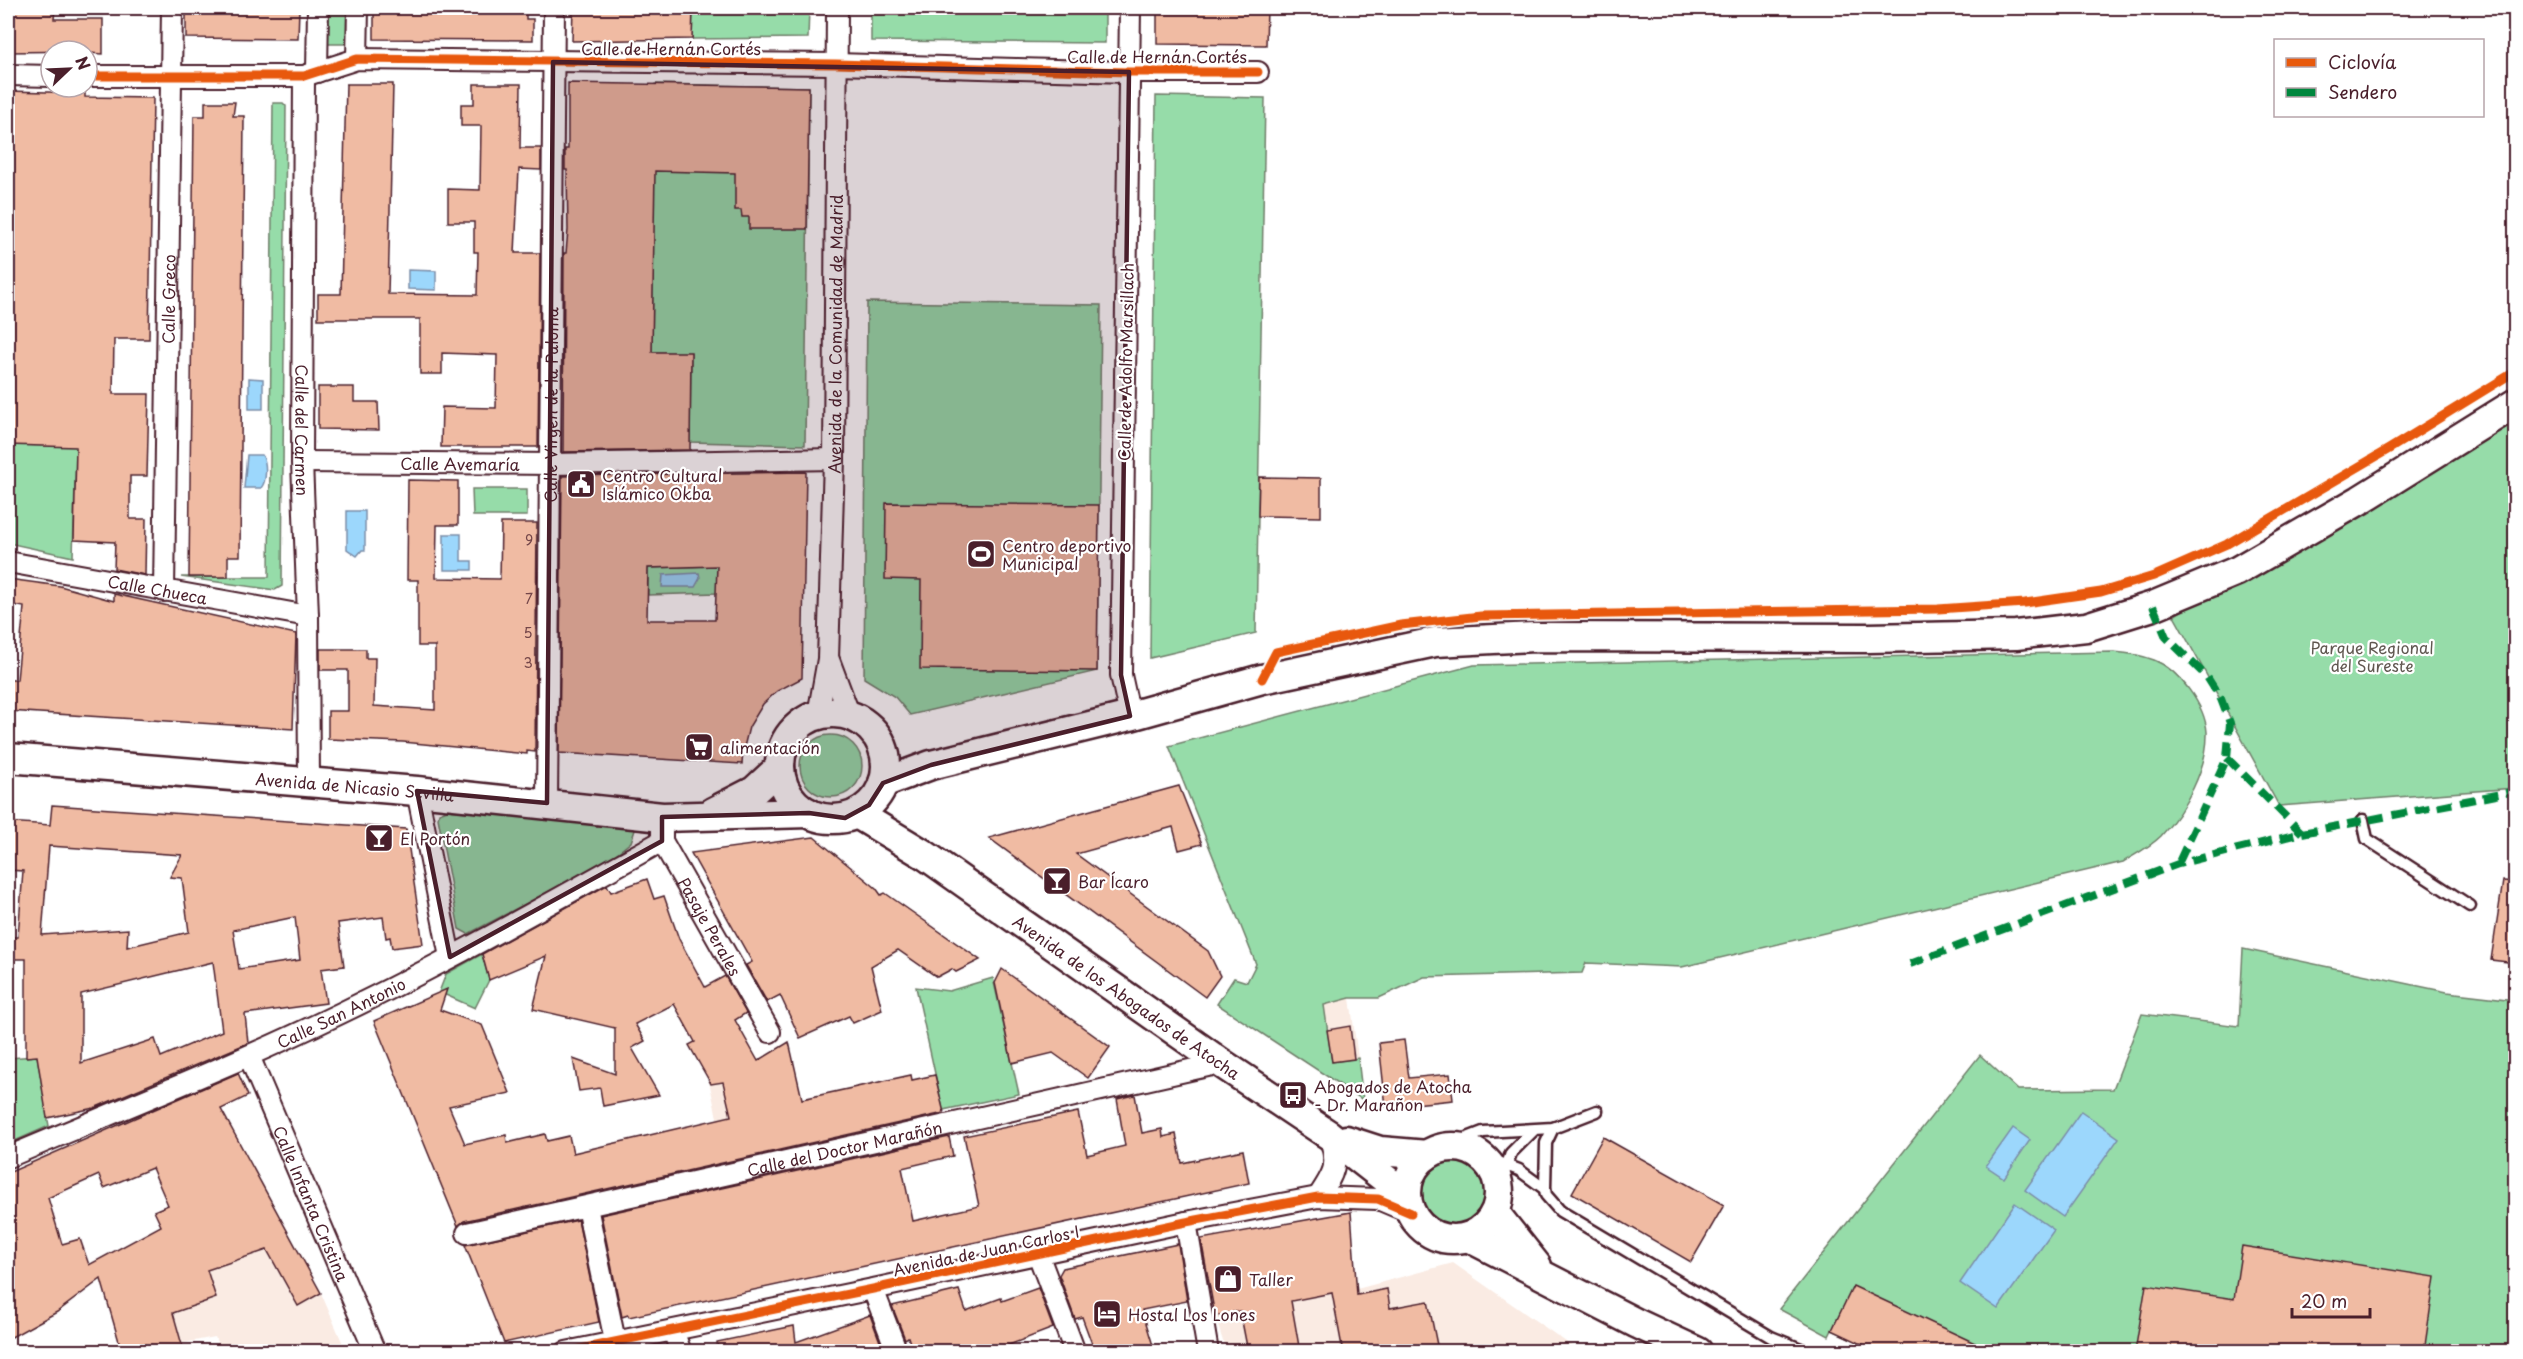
<svg xmlns="http://www.w3.org/2000/svg" width="2523" height="1359" font-family="'Playpen Sans',sans-serif">
<style>
.built{fill:#faebe3}
.green{fill:#96dca9;stroke:#707e6a;stroke-width:1.5}
.water{fill:#9cd7fc;stroke:#7b8da8;stroke-width:1.5}
.building{fill:#f0bba3;stroke:#4a1f2b;stroke-width:1.5;fill-rule:evenodd}
.lines{fill:none;stroke-linecap:round;stroke-linejoin:round}
.service-casing{stroke:#4a1f2b;stroke-width:15}
.minor-casing{stroke:#4a1f2b;stroke-width:24}
.secondary-casing{stroke:#4a1f2b;stroke-width:33}
.service{stroke:#fff;stroke-width:10}
.minor{stroke:#fff;stroke-width:20}
.secondary{stroke:#fff;stroke-width:28}
.quiet{stroke:#00873e;stroke-width:8;stroke-dasharray:15 8;stroke-linecap:butt}
.cycleway-casing{stroke:#fff;stroke-width:13}
.cycleway{stroke:#e8590c;stroke-width:9}
.marked{fill:#4a1f2b;fill-opacity:0.2;stroke:#4a1f2b;stroke-width:4.5;stroke-linejoin:round}
.labels{text-anchor:middle;dominant-baseline:central;stroke-width:4.5;stroke-linejoin:round;paint-order:stroke}
.number-label{font-size:14px;fill:#744649}
.street-label{font-size:16px;fill:#4a1f2b;stroke:#fff}
.poi-label{font-size:16px;fill:#4a1f2b;stroke:#fff;text-anchor:start}
.park-label{font-size:16px;fill:#615851;stroke:#fff}
</style>
<rect width="100%" height="100%" fill="#fff"/>
<filter id="ink" filterUnits="userSpaceOnUse"><feTurbulence type="fractalNoise" baseFrequency=".0167" numOctaves="2"/><feDisplacementMap in="SourceGraphic" scale="12" xChannelSelector="R" yChannelSelector="G"/><feConvolveMatrix kernelMatrix="1 2 1 2 8 2 1 2 1" color-interpolation-filters="sRGB"/></filter>
<g filter="url(#ink)">
<!-- built -->
<g class="built">
<polygon points="1350,998 1358,1058 1332,1062 1323,1005"/>
<polygon points="745,1071 726,1159 709,1081"/>
<polygon points="260,1182 321,1293 346,1351 220,1351 215,1337 163,1347 197,1221"/>
<polygon points="1453,1263 1579,1351 1226,1351 1215,1316 1357,1289"/>
</g>
<!-- green -->
<g class="green">
<polygon points="328,8 347,8 346,44 328,44"/>
<polygon points="693,8 809,8 808,38 692,39"/>
<polygon points="871,8 1105,8 1105,43 871,41"/>
<polygon points="655,84 809,87 805,445 690,442 691,353 652,352"/>
<polygon points="1156,96 1265,98 1256,633 1150,658"/>
<polygon points="273,103 283,103 286,106 282,586 275,590 181,577 269,577"/>
<polygon points="867,302 1101,305 1097,671 910,715 895,697 864,678"/>
<polygon points="2515,386 2515,788 2279,806 2174,616"/>
<polygon points="8,445 76,446 73,557 8,543"/>
<polygon points="472,489 527,489 527,516 473,516"/>
<polygon points="717,566 717,593 648,595 648,568"/>
<path d="M 2114,652 C 2128,653 2141,655 2154,660 C 2179,670 2205,705 2207,732 C 2208,768 2185,810 2161,836 C 2150,847 2136,854 2123,862 L 1682,967 L 1586,963 L 1582,973 L 1424,977 L 1379,998 L 1350,998 L 1324,1005 L 1332,1062 L 1358,1058 L 1363,1100 L 1217,1004 L 1234,978 L 1247,982 L 1256,964 L 1169,746 L 1474,665 Z"/>
<circle cx="831" cy="766" r="31"/>
<polygon points="447,810 632,828 635,830 631,842 607,861 468,934 459,929 438,818 439,813"/>
<polygon points="2243,949 2447,992 2515,1000 2515,1351 1879,1351 1832,1330 1829,1336 1779,1309 1980,1055 2018,1090 2113,1089 2142,1014 2239,1026"/>
<polygon points="482,954 489,980 475,1008 439,992 446,974"/>
<polygon points="993,978 1019,1094 943,1110 916,987 949,991"/>
<polygon points="37,1056 49,1126 8,1144 8,1058"/>
<circle cx="1453" cy="1192" r="34"/>
</g>
<!-- water -->
<g class="water">
<polygon points="408,270 436,271 436,290 408,289"/>
<polygon points="249,378 263,379 263,409 249,409"/>
<path d="M 247,455 L 262,455 C 267,462 267,481 261,488 L 244,488 Z"/>
<polygon points="347,511 365,511 365,550 362,550 357,556 347,549"/>
<polygon points="444,534 461,534 461,561 472,561 472,570 444,570"/>
<polygon points="699,573 700,578 695,587 662,587 663,575"/>
<polygon points="2081,1111 2119,1138 2063,1217 2025,1190"/>
<polygon points="2013,1128 2030,1140 2004,1178 1986,1166"/>
<polygon points="2015,1203 2054,1230 1998,1309 1960,1283"/>
</g>
<!-- building -->
<g class="building">
<polygon points="8,8 55,8 54,19 103,19 103,54 87,53 87,51 8,52"/>
<polygon points="186,8 299,8 298,39 186,38"/>
<polygon points="374,8 526,8 526,19 533,19 533,40 374,39"/>
<polygon points="573,8 693,8 692,39 572,41"/>
<polygon points="1157,8 1267,8 1266,45 1157,44"/>
<polygon points="568,83 809,87 807,229 749,229 749,217 742,217 741,210 735,210 735,173 655,171 652,352 691,352 690,450 563,452 564,253 566,253 568,230 567,170 565,170 565,149 568,149"/>
<polygon points="346,84 393,84 388,294 477,295 478,252 474,252 474,222 448,222 448,189 480,190 481,126 461,126 461,104 474,104 474,84 521,84 520,148 541,148 541,170 519,169 515,253 540,253 538,447 441,447 442,407 496,408 497,355 442,353 442,374 420,374 420,319 318,319 318,294 341,294"/>
<polygon points="8,91 85,93 85,97 153,98 149,339 114,339 113,394 149,394 147,476 130,476 130,519 146,519 145,575 114,569 115,542 74,540 76,447 8,445"/>
<polygon points="205,102 235,102 233,116 244,116 240,556 228,556 228,577 189,577 194,116 205,116"/>
<polygon points="318,387 354,387 354,402 378,402 379,430 318,429"/>
<path d="M 806,472 L 802,678 L 777,691 L 763,704 L 749,727 L 743,751 L 742,764 L 559,753 L 562,476 ZM 717,566 L 715,620 L 647,620 L 648,568 Z"/>
<polygon points="1259,477 1321,478 1321,517 1258,516"/>
<polygon points="408,480 458,481 458,525 437,525 436,578 500,579 501,523 537,523 535,752 527,751 527,754 403,742 328,739 328,711 348,711 348,670 320,670 320,649 366,649 366,658 375,658 374,706 435,710 435,646 418,646 418,580 407,580"/>
<polygon points="886,503 1099,505 1097,671 920,669 921,580 885,579"/>
<polygon points="8,579 60,586 114,601 114,594 296,634 293,729 8,711 8,680 17,680 24,607 8,604"/>
<polygon points="1179,786 1202,844 1179,850 1173,827 1076,854 1208,951 1220,976 1205,997 989,838"/>
<path d="M 52,805 L 406,829 L 423,944 L 392,948 L 390,937 L 386,938 L 383,917 L 338,923 L 344,966 L 321,969 L 326,1003 L 245,1014 L 248,1043 L 94,1108 L 47,1118 L 37,1056 L 26,1057 L 26,959 L 8,959 L 8,937 L 18,937 L 23,871 L 8,870 L 8,822 L 50,825 ZM 49,846 L 182,855 L 170,877 L 182,878 L 189,932 L 127,947 L 128,929 L 42,935 ZM 295,917 L 300,960 L 239,969 L 233,930 ZM 213,962 L 222,1031 L 161,1057 L 155,1039 L 81,1063 L 81,994 Z"/>
<polygon points="814,837 876,888 881,895 885,893 980,960 956,972 952,969 937,977 898,950 871,966 882,1010 853,1023 849,1016 800,1038 780,995 767,1002 746,965 752,962 691,853"/>
<polygon points="647,879 654,899 664,896 679,939 705,987 725,976 746,1013 735,1020 758,1061 789,1042 802,1099 911,1075 912,1080 935,1075 944,1113 464,1221 458,1226 374,1021 447,989 440,1010 482,1025 510,1093 449,1106 465,1144 506,1135 507,1143 545,1134 547,1141 569,1136 573,1153 731,1116 723,1082 711,1084 689,1045 695,1042 674,1004 635,1024 645,1041 632,1048 659,1095 603,1106 600,1088 579,1091 573,1059 615,1074 615,1028 533,1009 546,956 489,980 482,954 607,885 611,892"/>
<polygon points="2503,881 2516,882 2516,963 2491,960"/>
<polygon points="1002,969 1110,1047 1088,1078 1053,1053 1012,1063 995,983"/>
<polygon points="1350,1026 1354,1059 1332,1062 1327,1030"/>
<polygon points="1404,1040 1409,1078 1450,1074 1453,1100 1386,1107 1379,1043"/>
<path d="M 238,1073 L 248,1096 L 221,1109 L 321,1293 L 298,1306 L 267,1250 L 207,1270 L 216,1298 L 173,1313 L 184,1352 L 122,1352 L 101,1279 L 57,1312 L 8,1339 L 8,1173 ZM 152,1168 L 168,1205 L 154,1211 L 161,1226 L 89,1265 L 80,1239 L 62,1244 L 48,1198 L 99,1175 L 104,1188 Z"/>
<polygon points="1135,1095 1142,1133 1162,1129 1163,1137 1176,1134 1182,1163 1243,1150 1249,1183 629,1317 628,1315 622,1317 601,1215 949,1137 953,1156 902,1168 913,1221 979,1206 964,1136 1078,1112 1087,1155 1125,1146 1117,1099"/>
<polygon points="1603,1137 1724,1205 1691,1262 1572,1193"/>
<polygon points="1351,1212 1357,1295 1387,1289 1390,1308 1428,1301 1437,1345 1401,1352 1343,1352 1332,1293 1291,1301 1300,1352 1248,1352 1240,1311 1215,1316 1201,1239"/>
<polygon points="578,1220 599,1322 504,1343 465,1245"/>
<polygon points="1178,1244 1187,1301 1142,1310 1155,1352 1095,1352 1082,1317 1075,1319 1059,1275 1063,1268"/>
<polygon points="2242,1246 2435,1277 2424,1352 2135,1352 2146,1285 2234,1299"/>
<polygon points="1853,1286 1994,1352 1879,1352 1832,1330"/>
<polygon points="1038,1288 1053,1328 991,1352 913,1352 908,1337 905,1339 892,1306 959,1290 966,1311 1001,1298 1002,1301"/>
<polygon points="870,1315 882,1347 871,1352 718,1352 717,1342 794,1326 796,1342"/>
</g>
<g class="lines">
<!-- service casing -->
<g class="service-casing">
<g id="service">
<polyline points="2363,820 2367,839 2470,906"/>
<polyline points="1553,1128 1546,1143 1545,1189 1546,1195 1560,1211 1771,1337 1808,1352"/>
<polyline points="1439,1149 1483,1132 1553,1128 1597,1111"/>
<polyline points="1480,1155 1519,1170 1545,1189"/>
<polyline points="1499,1188 1511,1153 1534,1130"/>
</g>
</g>
<!-- minor casing -->
<g class="minor-casing">
<g id="minor">
<polyline points="1130,8 1121,675 1130,716"/>
<polyline points="357,59 358,8"/>
<polyline points="317,72 318,8"/>
<polyline points="8,75 51,76"/>
<polyline points="87,76 304,76 357,59 836,64 1129,72 1258,72"/>
<path id="s1" d="M 304,76 L 302,462 L 308,616 L 309,784"/>
<path id="s2" d="M 302,462 L 552,464 L 834,459"/>
<path id="s3" d="M 8,562 L 308,616"/>
<path id="s4" d="M 164,591 L 172,8"/>
<polyline points="829,660 850,716"/>
<path id="s5" d="M 818,715 L 828,659 L 834,459 L 837,8"/>
<polyline points="417,791 450,957"/>
<path id="s6" d="M 547,803 L 554,8"/>
<path id="s7" d="M 662,829 L 662,841 L 770,1032"/>
<path id="s8" d="M 249,1056 L 375,1352"/>
<path id="s9" d="M 8,1157 C 119,1110 232,1066 341,1013 C 451,960 556,900 662,841"/>
<path d="M 1318,1197 C 1335,1172 1339,1165 1329,1135"/>
<polyline points="587,1207 615,1341"/>
<polyline points="1186,1222 1208,1352"/>
<path id="s10" d="M 467,1233 L 1221,1063"/>
<polyline points="1038,1254 1075,1352"/>
<polyline points="873,1289 897,1352"/>
<polyline points="673,1331 681,1352"/>
<polyline points="566,1352 873,1289 1186,1222 1318,1197 1378,1199 1411,1213"/>
</g>
</g>
<!-- secondary casing -->
<g class="secondary-casing">
<g id="secondary">
<circle cx="833" cy="766" r="53"/>
<path id="s11" d="M 8,758 L 417,791 L 662,817 L 809,813"/>
<polyline points="883,783 931,765 1130,716 1262,679 1435,642 1534,637 1869,638 2016,635 2086,627 2153,606 2237,571 2360,500 2516,403"/>
<polyline points="713,812 754,791 780,767"/>
<path id="s12" d="M 857,814 L 925,855 L 1221,1063 L 1329,1135 L 1407,1196"/>
<polyline points="1346,1140 1380,1151 1427,1155"/>
<circle cx="1453" cy="1193" r="46"/>
<polyline points="1495,1213 1537,1266"/>
<polyline points="1468,1237 1636,1323 1698,1352"/>
</g>
</g>
<!-- service -->
<use href="#service" class="service"/>
<!-- minor -->
<use href="#minor" class="minor"/>
<!-- secondary -->
<use href="#secondary" class="secondary"/>
<!-- quiet -->
<g class="quiet">
<polyline points="2153,606 2166,637 2207,677 2221,699 2230,723 2227,758 2178,864"/>
<polyline points="2227,758 2302,833"/>
<polyline points="1910,964 2178,864 2302,833 2516,791"/>
</g>
<!-- cycleway casing -->
<g class="cycleway-casing">
<g id="cycleway">
<polyline points="87,76 304,76 357,59 836,64 1129,72 1258,72"/>
<polyline points="1262,679 1276,652 1401,625 1481,616 1938,609 2025,603 2101,592 2154,576 2227,544 2389,449 2516,371"/>
<polyline points="566,1352 873,1289 1186,1222 1318,1197 1378,1199 1411,1213"/>
</g>
</g>
<!-- cycleway -->
<use href="#cycleway" class="cycleway"/>
</g>
</g>
<!-- marked area -->
<path class="marked" d="M 553,62 L 1129,72 L 1121,675 L 1130,716 L 931,765 L 883,783 L 869,805 L 845,818 L 809,813 L 662,817 L 662,841 L 450,957 L 417,791 L 547,803 Z"/>
<!-- icons -->
<defs>
<g id="civic-square" transform="scale(1.5)"><rect x="-9" y="-9" width="18" height="18" rx="4" fill="#4a1f2b" stroke="#fff"/><path d="M-.6-6.5H3V-4.5H.6V-3L4-1V1h2V6H-6V1h2V-1L-.6-3ZM-1.2 2.5V6h2.4V2.5Z" fill="#fff"/></g>
<g id="stadium-square" transform="scale(1.5)"><rect x="-9" y="-9" width="18" height="18" rx="4" fill="#4a1f2b" stroke="#fff"/><path d="M0-5a6.5 5 0 1 0 0 10a6.5 5 0 1 0 0-10ZM-3.5-1.8h7v3.6h-7Z" fill="#fff"/></g>
<g id="supermarket-square" transform="scale(1.5)"><rect x="-9" y="-9" width="18" height="18" rx="4" fill="#4a1f2b" stroke="#fff"/><path d="M-6-5.5h2.5l.6 2H6L4.5 2H-2.5L-4.4-4H-6ZM-1.5 3.2a1.3 1.3 0 1 0 .1 0ZM3 3.2a1.3 1.3 0 1 0 .1 0Z" fill="#fff"/></g>
<g id="bar-square" transform="scale(1.5)"><rect x="-9" y="-9" width="18" height="18" rx="4" fill="#4a1f2b" stroke="#fff"/><path d="M-6-5H6L.8 .8V4.5H3.5V6h-7V4.5H-.8V.8Z" fill="#fff"/></g>
<g id="bus-square" transform="scale(1.5)"><rect x="-9" y="-9" width="18" height="18" rx="4" fill="#4a1f2b" stroke="#fff"/><path d="M-5-6H5V4H4V6H2V4H-2V6H-4V4H-5ZM-3.5-4V0h7V-4ZM-3.5 1.2v1.5H-2V1.2ZM2 1.2v1.5H3.5V1.2Z" fill="#fff"/></g>
<g id="shop-square" transform="scale(1.5)"><rect x="-9" y="-9" width="18" height="18" rx="4" fill="#4a1f2b" stroke="#fff"/><path d="M-5-2.5h2.3a2.7 3.5 0 0 1 5.4 0H5L5.5 6h-11ZM-1.5-2.5h3a1.5 2.3 0 0 0-3 0Z" fill="#fff"/></g>
<g id="hotel-square" transform="scale(1.5)"><rect x="-9" y="-9" width="18" height="18" rx="4" fill="#4a1f2b" stroke="#fff"/><path d="M-6-4.5h1.5V1H6V5H4.5V3h-9V5H-6ZM-4 0a1.8 1.8 0 1 1 3.6 0ZM.5 0V-2.5h3Q6-2.5 6 0Z" fill="#fff"/></g>
</defs>
<g fill-rule="evenodd">
<use href="#civic-square" x="581" y="484"/>
<use href="#stadium-square" x="981" y="554"/>
<use href="#supermarket-square" x="699" y="747"/>
<use href="#bar-square" x="379" y="838"/>
<use href="#bar-square" x="1057" y="881"/>
<use href="#bus-square" x="1293" y="1095"/>
<use href="#shop-square" x="1228" y="1279"/>
<use href="#hotel-square" x="1107" y="1314"/>
</g>
<g class="labels">
<!-- number labels -->
<g class="number-label">
<text x="529" y="539">9</text>
<text x="529" y="598">7</text>
<text x="528" y="632">5</text>
<text x="528" y="662">3</text>
</g>
<!-- street labels -->
<g class="street-label">
<text x="671" y="48">Calle de Hernán Cortés</text>
<text x="1157" y="56">Calle de Hernán Cortés</text>
<text stroke="none"><textPath href="#s4" startOffset="292">Calle Greco</textPath></text>
<text stroke="none"><textPath href="#s5" startOffset="382">Avenida de la Comunidad de Madrid</textPath></text>
<text transform="translate(1125 362) rotate(-89)">Calle de Adolfo Marsillach</text>
<text stroke="none"><textPath href="#s6" startOffset="398">Calle Virgen de la Paloma</textPath></text>
<text stroke="none"><textPath href="#s1" startOffset="354">Calle del Carmen</textPath></text>
<text stroke="none"><textPath href="#s2" startOffset="158">Calle Avemaría</textPath></text>
<text stroke="none"><textPath href="#s3" startOffset="152">Calle Chueca</textPath></text>
<text stroke="none"><textPath href="#s11" startOffset="348">Avenida de Nicasio Sevilla</textPath></text>
<text stroke="none"><textPath href="#s7" startOffset="110">Pasaje Perales</textPath></text>
<text stroke="none"><textPath href="#s12" startOffset="326">Avenida de los Abogados de Atocha</textPath></text>
<text stroke="none"><textPath href="#s9" startOffset="363">Calle San Antonio</textPath></text>
<text stroke="none"><textPath href="#s10" startOffset="387">Calle del Doctor Marañón</textPath></text>
<text stroke="none"><textPath href="#s8" startOffset="160">Calle Infanta Cristina</textPath></text>
<text transform="translate(986 1250) rotate(-12)">Avenida de Juan Carlos I</text>
</g>
<!-- poi labels -->
<g class="poi-label">
<text x="602" y="475">Centro Cultural<tspan x="602" dy="18">Islámico Okba</tspan></text>
<text x="1002" y="545">Centro deportivo<tspan x="1002" dy="18">Municipal</tspan></text>
<text x="720" y="747">alimentación</text>
<text x="400" y="838">El Portón</text>
<text x="1078" y="881">Bar Ícaro</text>
<text x="1314" y="1086">Abogados de Atocha<tspan x="1314" dy="18">- Dr. Marañon</tspan></text>
<text x="1249" y="1279">Taller</text>
<text x="1128" y="1314">Hostal Los Lones</text>
</g>
<!-- park labels -->
<g class="park-label">
<text x="2372" y="647">Parque Regional<tspan x="2372" dy="18">del Sureste</tspan></text>
</g>
</g>
<!-- margin -->
<rect width="2523" height="1359" fill="none" stroke="#fff" stroke-width="30"/>
<rect x="15" y="15" width="2493" height="1329" fill="none" stroke="#4a1f2b" stroke-width="2" filter="url(#ink)"/>
<!-- legend -->
<rect x="2274" y="39" width="210" height="78" fill="#ffffff" stroke="#b7a5aa" stroke-width="1.5"/>
<rect x="2286" y="58" width="30" height="9" fill="#e8590c" stroke="#b7a5aa" stroke-width="1.5"/>
<text x="2328" y="69" font-size="18" fill="#4a1f2b">Ciclovía</text>
<rect x="2286" y="88" width="30" height="9" fill="#00873e" stroke="#b7a5aa" stroke-width="1.5"/>
<text x="2328" y="99" font-size="18" fill="#4a1f2b">Sendero</text>
<!-- north arrow -->
<g transform="translate(69 69) rotate(67)"><circle r="28" fill="#ffffff" stroke="#b7a5aa" stroke-width="1.5"/>
<path d="M0-4.5L10 22L0 15L-10 22Z" fill="#4a1f2b"/>
<text y="-9" font-size="16" font-weight="bold" text-anchor="middle" fill="#4a1f2b">N</text>
</g>
<!-- scale -->
<path d="M2292 1308v9h78v-9" fill="none" stroke="#4a1f2b" stroke-width="3"/>
<text x="2301" y="1308" font-size="18" fill="#4a1f2b" stroke="#ffffff" stroke-width="4.5" paint-order="stroke">20 m</text>
</svg>
